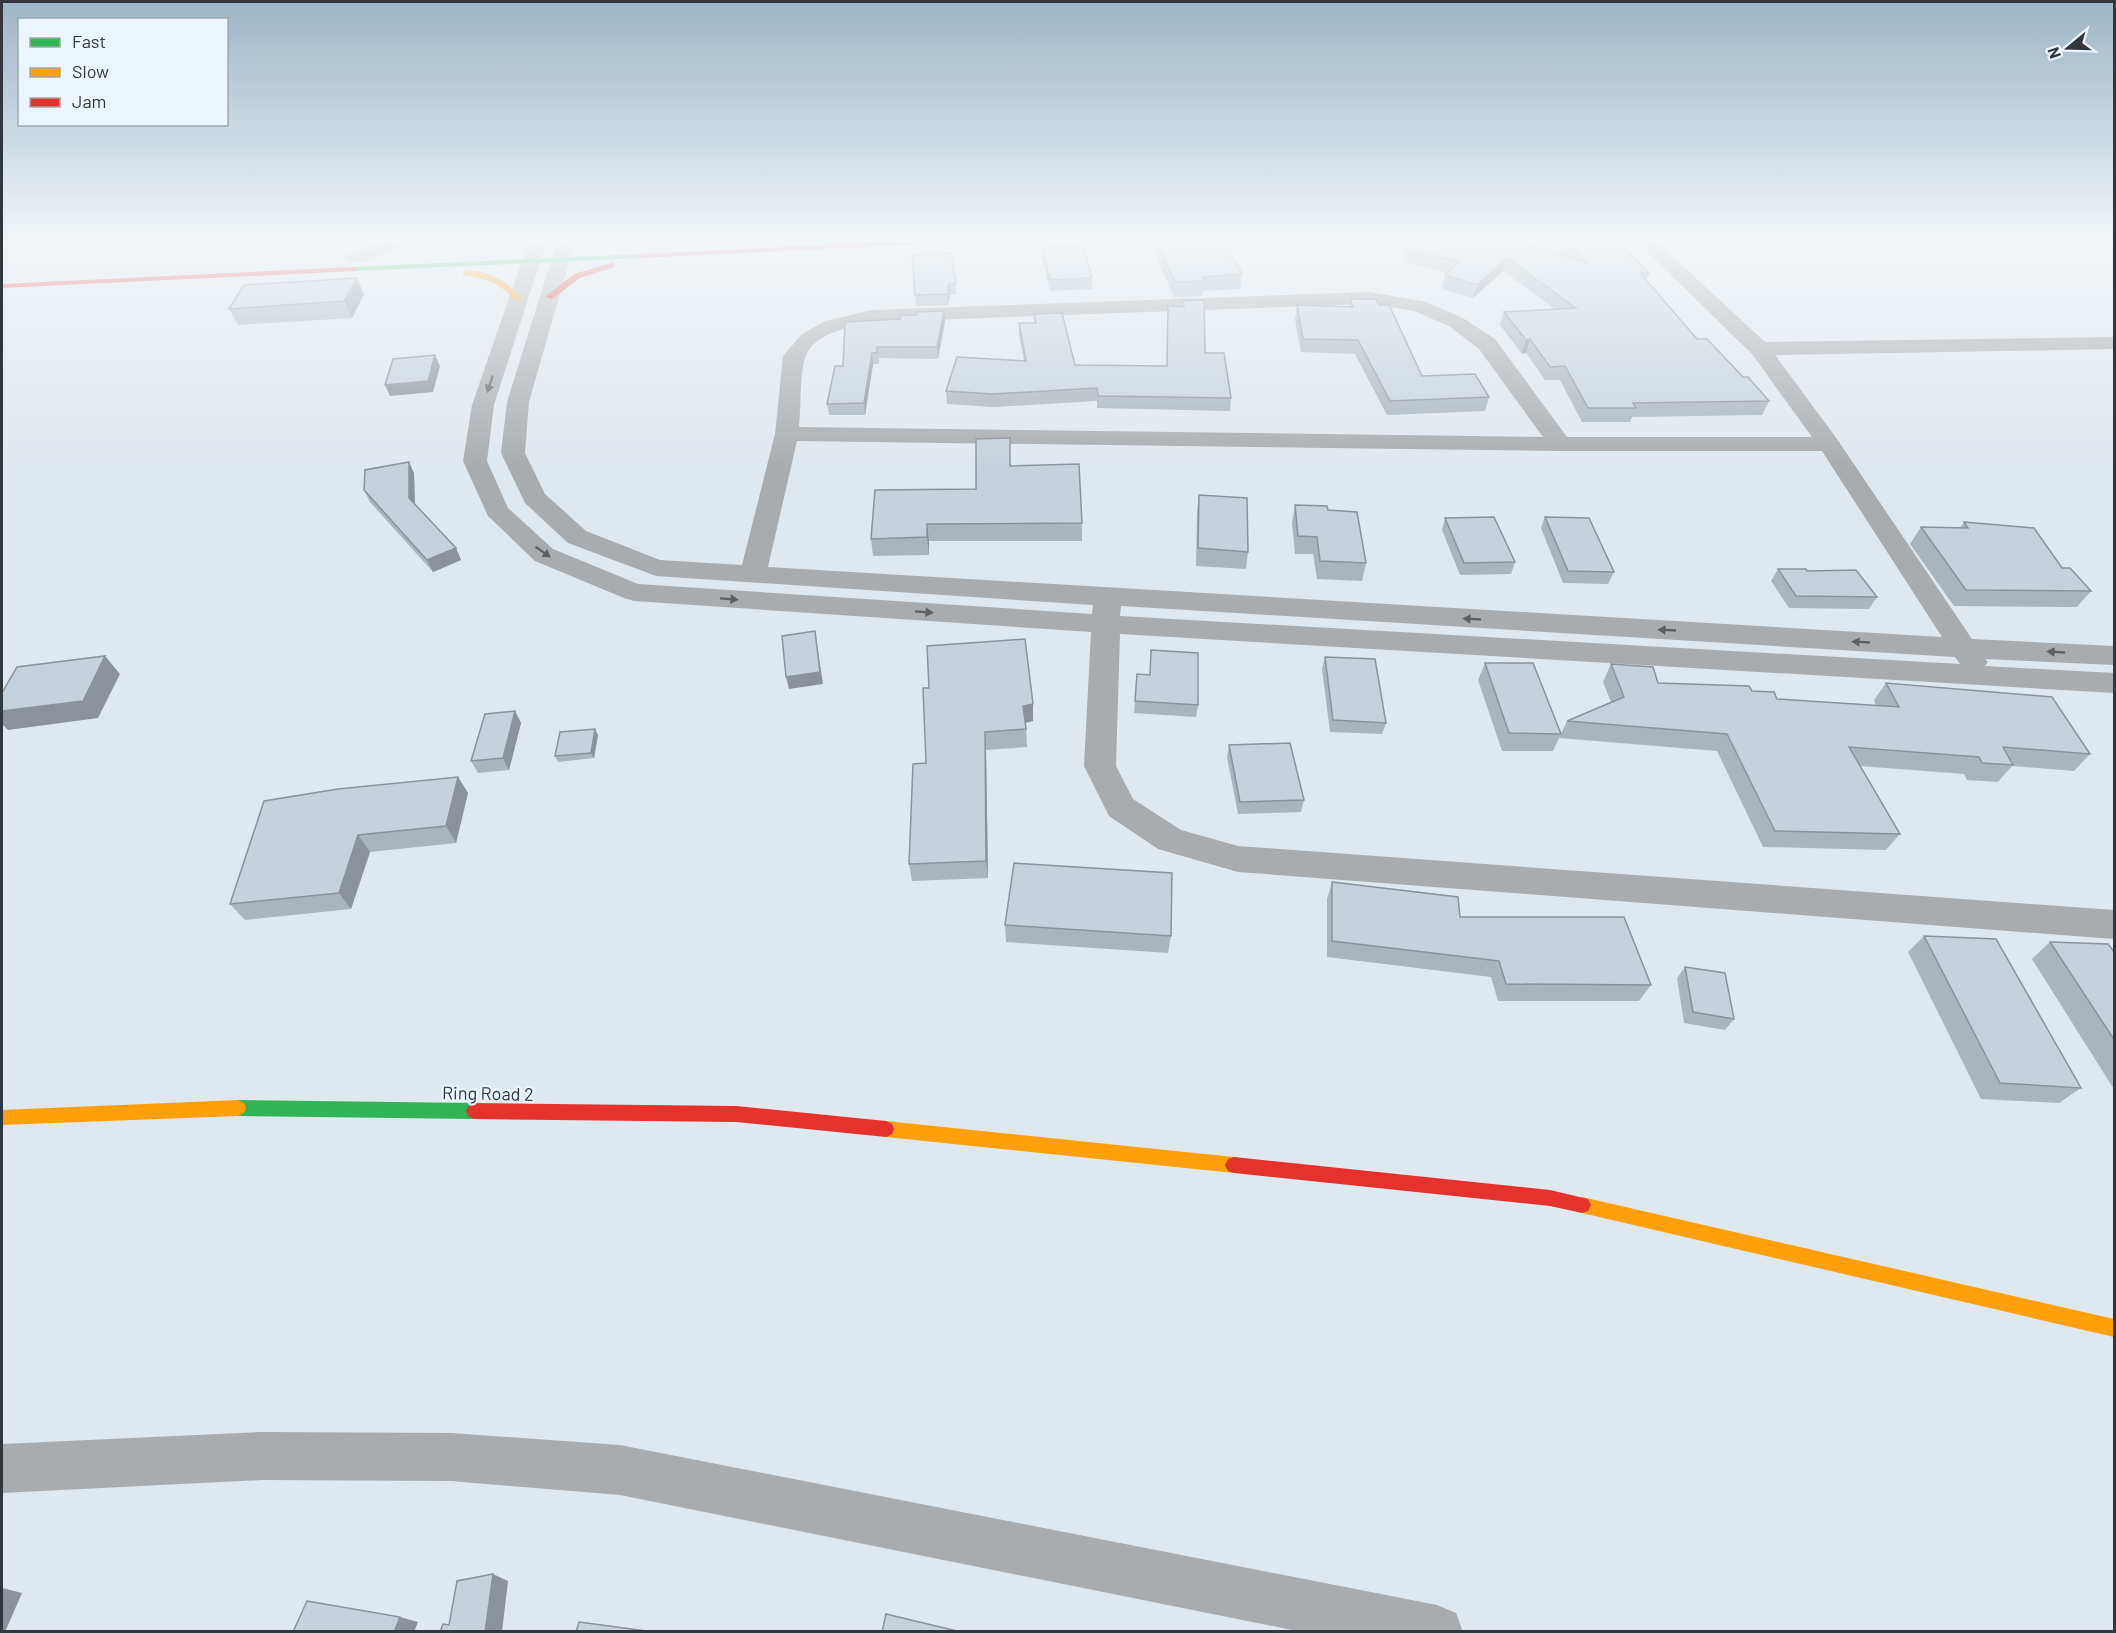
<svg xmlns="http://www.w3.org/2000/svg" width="2116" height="1633" font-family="Barlow,sans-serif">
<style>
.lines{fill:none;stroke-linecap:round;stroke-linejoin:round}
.street{fill:#a8acae;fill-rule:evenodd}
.fast{fill:#30b455;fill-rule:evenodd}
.slow{fill:#ff9f0a;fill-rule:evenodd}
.jam{fill:#e5322d;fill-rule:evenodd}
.wall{fill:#aab4bc}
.shaded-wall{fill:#8b9299}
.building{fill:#c6d1db;stroke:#8b9299;stroke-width:1.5}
.oneway{fill:#5b6064}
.labels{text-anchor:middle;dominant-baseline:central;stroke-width:4.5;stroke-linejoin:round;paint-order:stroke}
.near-street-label{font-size:18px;fill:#31373c;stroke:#ecf5fd}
</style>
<rect width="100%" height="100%" fill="#e0e8ef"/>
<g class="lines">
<!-- street -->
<g class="street">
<polygon points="384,240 410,240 408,244 363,262 349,262 346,258 349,254"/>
<path d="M 1635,240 L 1655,240 L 1765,342 L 2114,337 L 2114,349 L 1775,355 L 1837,439 L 1972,639 L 2114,646 L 2114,665 L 1985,659 L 1988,662 L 1985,666 L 2114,673 L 2114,693 L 1120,634 L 1116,766 L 1133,799 L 1181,830 L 1238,846 L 2114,910 L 2114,939 L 1238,872 L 1158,849 L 1109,816 L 1084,766 L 1091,632 L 634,601 L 624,598 L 535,561 L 488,516 L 463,461 L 472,405 L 526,249 L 528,245 L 542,245 L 544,249 L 494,405 L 487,461 L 508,508 L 553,549 L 638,584 L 1092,614 L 1093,605 L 656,576 L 568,543 L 525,503 L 501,453 L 507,402 L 555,248 L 557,244 L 571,244 L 573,248 L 529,402 L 525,453 L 545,494 L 586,531 L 660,560 L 742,565 L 775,434 L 783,356 L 802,334 L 825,321 L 872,310 L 1370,292 L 1426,302 L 1463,318 L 1495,339 L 1567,437 L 1812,437 L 1752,354 ZM 1370,304 L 1414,311 L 1449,326 L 1479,349 L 1543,437 L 799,427 C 801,411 800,371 805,358 C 813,333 850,327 872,322 ZM 797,441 L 1560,451 L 1822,451 L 1942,637 L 768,567 ZM 1121,606 L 1955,657 L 1960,664 L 1120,616 Z"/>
<polygon points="262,1432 451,1433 620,1445 1437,1605 1456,1613 1463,1632 1302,1632 620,1495 451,1481 262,1480 2,1493 2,1444"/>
</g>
<!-- fast -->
<g class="fast">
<polygon points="639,254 642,254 642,258 353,271 349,269 353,267"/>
<polygon points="238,1100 474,1103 480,1106 482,1111 480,1116 474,1119 238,1116 232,1113 230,1108 232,1103"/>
</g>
<!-- slow -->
<g class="slow">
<path d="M 463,271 C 487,269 508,281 522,299 L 515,301 C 500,282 486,279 463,275 Z"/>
<polygon points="238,1100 244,1103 246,1108 244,1113 238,1116 2,1125 2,1110"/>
<polygon points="886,1121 1234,1157 1240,1159 1243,1165 1240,1171 1234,1173 886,1137 880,1134 878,1129 880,1124"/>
<polygon points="1582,1197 2114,1319 2114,1337 1582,1213 1576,1211 1573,1205 1576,1199"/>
</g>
<!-- jam -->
<g class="jam">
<polygon points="923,240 976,240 972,242 639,258 635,256 639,254"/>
<polygon points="611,263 614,263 614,267 580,278 552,299 545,297 574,274"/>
<polygon points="353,267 357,269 356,271 2,288 2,284"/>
<polygon points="474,1103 736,1106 886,1121 892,1124 894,1129 892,1134 886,1137 736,1122 474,1119 468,1116 466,1111 468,1106"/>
<polygon points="1234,1157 1550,1190 1588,1199 1591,1205 1588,1211 1582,1213 1550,1206 1234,1173 1228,1171 1225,1165 1228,1159"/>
</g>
</g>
<!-- wall -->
<g class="wall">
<polygon points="1154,240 1223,240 1242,274 1240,289 1203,291 1202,296 1174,297 1154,252"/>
<polygon points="1549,240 1615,240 1649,273 1646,280 1697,339 1743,377 1769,401 1762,415 1632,417 1630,422 1582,422 1560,380 1545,380 1526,353 1522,354 1500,325 1504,312 1555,309 1503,271 1473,298 1442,289 1445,275 1447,273 1403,262 1406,249 1563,256 1549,241"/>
<polygon points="1042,248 1092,278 1092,289 1050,291 1042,258"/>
<polygon points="912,255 956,284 956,295 950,295 948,305 916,306"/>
<polygon points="364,294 352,318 238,325 229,309"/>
<polygon points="1350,299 1379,305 1422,376 1489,397 1485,411 1387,415 1355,354 1301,352 1295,319 1297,305 1349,307"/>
<polygon points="1182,301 1205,353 1231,398 1230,411 1097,408 1097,401 993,407 947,404 946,391 1024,361 1019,336 1019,323 1035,323 1034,314 1075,365 1166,366 1168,306 1181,307"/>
<polygon points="917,315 945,322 938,359 879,358 879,364 873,364 865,415 829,415 827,404 843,366 900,319"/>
<polygon points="1011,466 1082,523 1082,541 929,541 929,555 873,556 871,539 976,489"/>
<polygon points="414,473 415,504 456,548 461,560 433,572 370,502 364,490"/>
<polygon points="1199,495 1248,552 1246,569 1196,566 1197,512"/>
<polygon points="1295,505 1328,510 1366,563 1362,581 1317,579 1313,554 1295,554 1292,523"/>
<polygon points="1545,517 1614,572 1608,584 1563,583 1541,528"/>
<polygon points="1445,518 1515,562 1511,574 1460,575 1442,530"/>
<polygon points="1964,522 2062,568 2091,591 2077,607 1954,606 1910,544 1921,527 1960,528"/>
<polygon points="1778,569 1807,571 1877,597 1869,609 1789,608 1771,581"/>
<polygon points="1325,657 1386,723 1382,734 1330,732 1322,669"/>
<polygon points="1485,663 1561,734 1553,751 1502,751 1478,680"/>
<polygon points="1611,664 1658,683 1752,691 1777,699 1876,705 1874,700 1886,683 2090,754 2074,771 2012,766 1998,782 1967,780 1964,774 1860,766 1900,834 1886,850 1763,847 1717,751 1559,738 1567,721 1611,702 1603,682"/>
<polygon points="1137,674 1198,705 1196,717 1134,713"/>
<polygon points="929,688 1033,721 1026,723 1027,747 986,750 988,878 912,881 909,864 926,763"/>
<polygon points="515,711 521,723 509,770 478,773 471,761"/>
<polygon points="598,735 594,758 558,762 555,756"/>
<polygon points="1229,745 1304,800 1301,812 1238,814 1227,757"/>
<polygon points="458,777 468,793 456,843 370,852 351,909 245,920 230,904"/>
<polygon points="1332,882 1460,917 1651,985 1639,1001 1498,1001 1491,977 1327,957 1327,899"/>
<polygon points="1005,925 1171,936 1168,953 1006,942"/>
<polygon points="1924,936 2081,1088 2059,1103 1981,1099 1908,952"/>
<polygon points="2050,942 2115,953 2115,1091 2032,959"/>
<polygon points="1685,967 1734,1019 1725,1030 1684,1023 1677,978"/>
</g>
<!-- shaded-wall -->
<g class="shaded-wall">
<polygon points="1507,258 1503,271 1473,298 1477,285"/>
<polygon points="357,278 364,294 352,318 344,301"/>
<polygon points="949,284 950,295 948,305 947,294"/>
<polygon points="944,311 945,322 938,359 937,347"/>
<polygon points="1530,339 1526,353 1522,354 1526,340"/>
<polygon points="872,353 873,364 865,415 864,403"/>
<polygon points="435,355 440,366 433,392 390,396 385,385"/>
<polygon points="409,462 414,473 415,510 409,498"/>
<polygon points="927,524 929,541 929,555 927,537"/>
<polygon points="456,548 461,560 433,572 427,560"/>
<polygon points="815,631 823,684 789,689 786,677"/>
<polygon points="105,656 120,674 98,718 8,730 2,724 2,711"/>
<polygon points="1033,704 1033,721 1024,723 1023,706"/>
<polygon points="515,711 521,723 509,770 503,758"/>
<polygon points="595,729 598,735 594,758 591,753"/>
<polygon points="985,732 986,750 988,878 986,861"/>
<polygon points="458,777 468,793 456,843 446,826"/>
<polygon points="358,835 370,852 351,909 339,893"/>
<polygon points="493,1574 508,1581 502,1632 485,1632"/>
<polygon points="2,1588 22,1593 5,1632 2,1632"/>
<polygon points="400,1617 418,1622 414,1632 394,1632"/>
</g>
<!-- building -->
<g class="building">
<polygon points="1156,240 1223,240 1242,274 1203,277 1204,281 1175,282"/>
<polygon points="1415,240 1511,240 1587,263 1565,240 1615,240 1649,273 1640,273 1697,339 1707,339 1743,377 1748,377 1769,401 1633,403 1636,408 1588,408 1565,366 1550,367 1530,339 1526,340 1504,312 1576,308 1507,258 1477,285 1445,275 1460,262 1406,249"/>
<polygon points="1083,246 1092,278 1050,280 1042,248"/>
<polygon points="951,253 956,284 949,284 947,294 915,295 912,255"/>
<polygon points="357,278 344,301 229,309 244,285"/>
<polygon points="1350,299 1376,299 1379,305 1389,305 1422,376 1475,374 1489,397 1390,401 1358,340 1303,339 1297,305 1353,307"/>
<polygon points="1204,300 1205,353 1224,353 1231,398 1098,396 1097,388 992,394 946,391 957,357 1026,361 1019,323 1036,323 1034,314 1062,313 1075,365 1167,366 1168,306 1184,307 1182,301"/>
<polygon points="944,311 937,347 877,347 877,353 872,353 864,403 827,404 835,366 843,366 845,322 900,319 901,315 917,315 917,312"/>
<polygon points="435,355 428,381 385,385 393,359"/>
<polygon points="1010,438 1010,466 1079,464 1082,523 927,524 927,537 871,539 875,490 976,489 976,439"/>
<polygon points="409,462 409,498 456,548 427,560 364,490 365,470"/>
<polygon points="1199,495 1247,498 1248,552 1198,548"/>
<polygon points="1295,505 1327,506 1328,510 1357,512 1366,563 1320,561 1317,537 1298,536"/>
<polygon points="1494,517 1515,562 1464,563 1445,518"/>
<polygon points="1545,517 1589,518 1614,572 1568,571"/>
<polygon points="1964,522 2034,528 2062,568 2070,568 2091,591 1966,590 1921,527 1968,528"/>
<polygon points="1778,569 1806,569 1807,571 1856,570 1877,597 1796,596"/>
<polygon points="815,631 820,672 786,677 782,636"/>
<polygon points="1025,639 1033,704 1023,706 1026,729 985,732 986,861 909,864 913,764 926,763 923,688 929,688 927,646"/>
<polygon points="1151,650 1198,653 1198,705 1135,701 1137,674 1150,675"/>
<polygon points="105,656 83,701 2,711 2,693 17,667"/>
<polygon points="1325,657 1375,659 1386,723 1333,720"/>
<polygon points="1485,663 1533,663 1561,734 1509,733"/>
<polygon points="1611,664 1653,667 1658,683 1749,686 1752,691 1774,692 1777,699 1899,707 1886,683 2052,697 2090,754 2003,747 2013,765 1982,763 1979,757 1849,747 1900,834 1775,831 1727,734 1567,721 1624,697"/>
<polygon points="515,711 503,758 471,761 485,714"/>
<polygon points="595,729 591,753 555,756 560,732"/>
<polygon points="1290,743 1304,800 1240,802 1229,745"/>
<polygon points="458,777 446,826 358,835 339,893 230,904 264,801 338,789"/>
<polygon points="1014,863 1172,873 1171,936 1005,925"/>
<polygon points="1332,882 1458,897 1460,917 1624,917 1651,985 1506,984 1499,961 1332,941"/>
<polygon points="1924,936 1996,939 2081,1088 2000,1083"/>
<polygon points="2050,942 2108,944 2115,953 2115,1041"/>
<polygon points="1685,967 1725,973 1734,1019 1693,1012"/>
<polygon points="493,1574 485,1632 440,1632 443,1624 449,1625 457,1581"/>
<polygon points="307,1601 400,1617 394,1632 293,1632"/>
<polygon points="886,1614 961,1632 882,1632"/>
<polygon points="579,1622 654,1632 576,1632"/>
</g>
<!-- one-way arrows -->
<defs><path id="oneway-solid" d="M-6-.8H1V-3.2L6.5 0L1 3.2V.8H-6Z" transform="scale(1.5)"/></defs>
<g class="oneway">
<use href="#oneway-solid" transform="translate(490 384) rotate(109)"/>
<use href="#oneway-solid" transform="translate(543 552) rotate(35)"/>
<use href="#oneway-solid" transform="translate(729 599) rotate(4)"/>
<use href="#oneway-solid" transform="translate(924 612) rotate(4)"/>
<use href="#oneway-solid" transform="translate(1472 619) rotate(-177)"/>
<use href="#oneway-solid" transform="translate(1667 630) rotate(-177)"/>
<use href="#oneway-solid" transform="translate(1861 642) rotate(-177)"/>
<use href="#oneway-solid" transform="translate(2056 652) rotate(-177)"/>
</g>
<!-- sky -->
<linearGradient id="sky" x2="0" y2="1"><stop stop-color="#9db5c6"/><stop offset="0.51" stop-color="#f1f5f8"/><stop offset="1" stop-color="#f1f5f8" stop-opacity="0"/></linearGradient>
<rect width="2116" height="469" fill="url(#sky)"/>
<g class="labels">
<!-- near-street labels -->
<g class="near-street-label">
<text transform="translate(488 1093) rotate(1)">Ring Road 2</text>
</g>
</g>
<!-- border -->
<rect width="2116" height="1633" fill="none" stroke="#31373c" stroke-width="6"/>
<!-- legend -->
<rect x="18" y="18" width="210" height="108" fill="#ecf5fd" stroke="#a1a9b0" stroke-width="1.5"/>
<rect x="30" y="38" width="30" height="9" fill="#30b455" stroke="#a1a9b0" stroke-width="1.5"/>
<text x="72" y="48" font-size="18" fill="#31373c">Fast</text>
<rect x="30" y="68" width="30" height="9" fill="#ff9f0a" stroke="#a1a9b0" stroke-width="1.5"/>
<text x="72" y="78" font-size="18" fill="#31373c">Slow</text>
<rect x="30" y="98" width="30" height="9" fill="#e5322d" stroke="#a1a9b0" stroke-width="1.5"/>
<text x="72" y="108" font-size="18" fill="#31373c">Jam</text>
<!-- north arrow -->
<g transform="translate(2068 48) rotate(251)" stroke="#ecf5fd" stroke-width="4.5" paint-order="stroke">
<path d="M0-4.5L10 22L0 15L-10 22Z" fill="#31373c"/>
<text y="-9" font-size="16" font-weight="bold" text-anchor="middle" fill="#31373c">N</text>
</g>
</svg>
